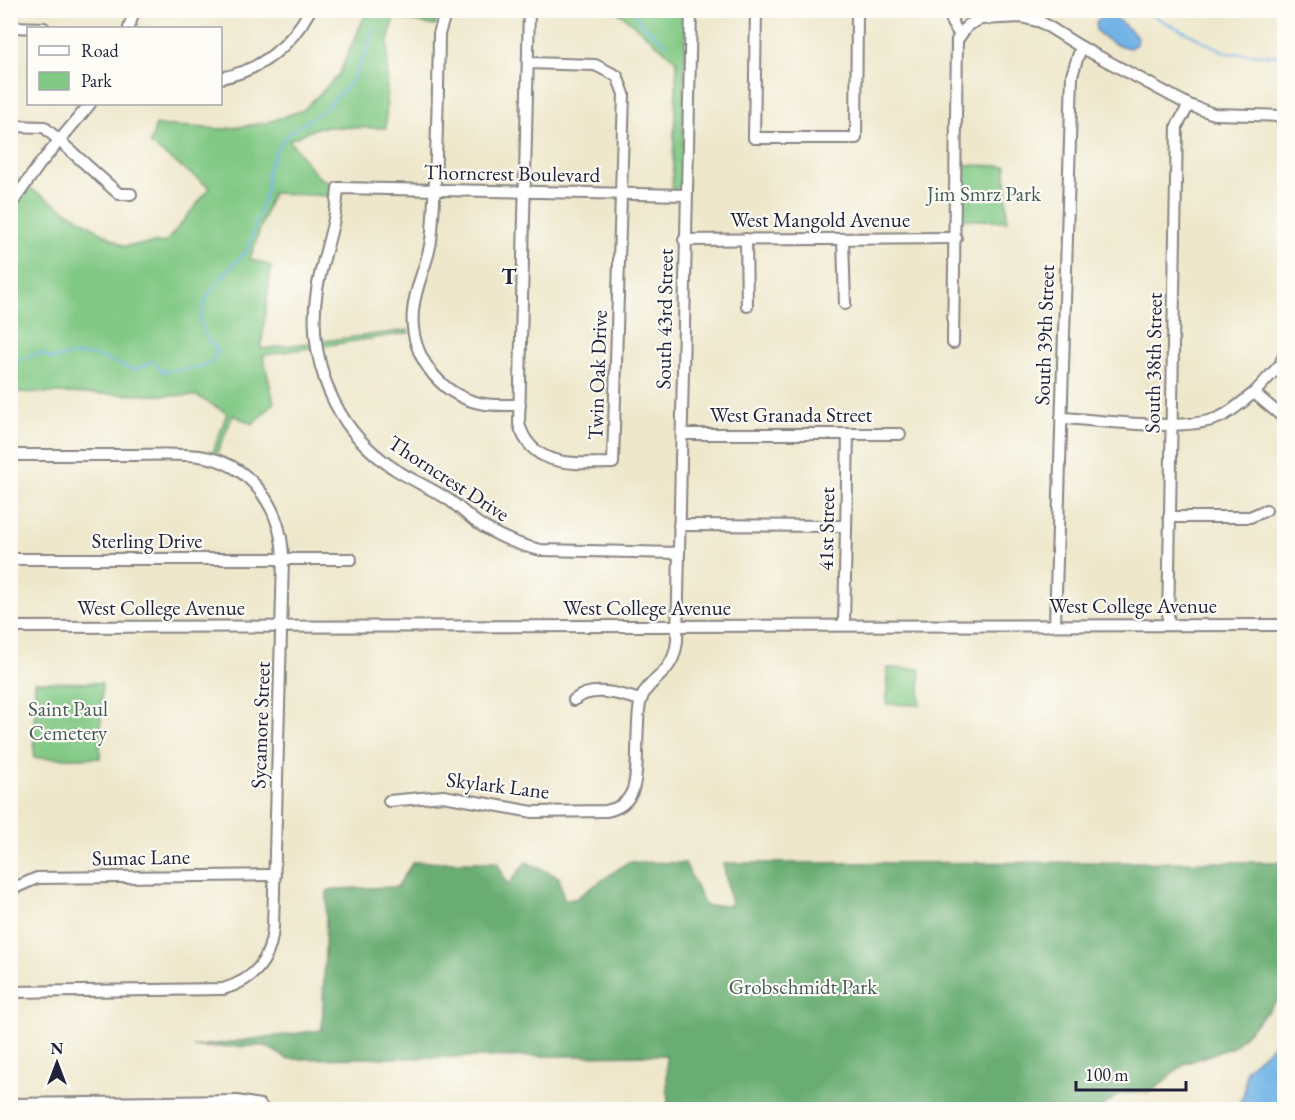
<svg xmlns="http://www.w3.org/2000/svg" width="1295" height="1120" font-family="'EB Garamond',serif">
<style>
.green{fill:#82c985;stroke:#527660;stroke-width:1.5}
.forest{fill:#69ad72;stroke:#466856;stroke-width:1.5}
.water{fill:#72b3e6;stroke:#4a6a90;stroke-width:1.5}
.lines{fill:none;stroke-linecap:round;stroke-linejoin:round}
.stream{stroke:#72b3e6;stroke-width:2}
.minor-casing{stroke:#888483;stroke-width:14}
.minor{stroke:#fff;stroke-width:10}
.labels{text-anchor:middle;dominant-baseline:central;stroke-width:4.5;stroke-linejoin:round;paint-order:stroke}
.street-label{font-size:21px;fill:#22223b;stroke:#fdfcf7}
.park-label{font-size:21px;fill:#445c55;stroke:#fdfcf7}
.neighbourhood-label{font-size:22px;font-weight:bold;fill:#22223b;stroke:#fdfcf7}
</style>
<rect width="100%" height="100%" fill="#fdfcf7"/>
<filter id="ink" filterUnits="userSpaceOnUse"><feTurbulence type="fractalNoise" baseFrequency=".0167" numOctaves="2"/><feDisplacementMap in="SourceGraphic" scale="12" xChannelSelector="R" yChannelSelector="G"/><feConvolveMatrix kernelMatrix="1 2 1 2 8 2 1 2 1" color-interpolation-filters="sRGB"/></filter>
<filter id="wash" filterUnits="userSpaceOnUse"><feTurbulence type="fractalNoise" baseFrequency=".008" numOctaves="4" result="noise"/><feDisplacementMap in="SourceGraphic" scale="24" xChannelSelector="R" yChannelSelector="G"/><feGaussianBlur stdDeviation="1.35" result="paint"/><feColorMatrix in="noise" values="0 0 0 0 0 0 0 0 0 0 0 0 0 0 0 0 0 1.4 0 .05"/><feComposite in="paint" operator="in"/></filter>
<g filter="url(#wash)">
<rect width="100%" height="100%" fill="#eee7cb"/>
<!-- green -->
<g class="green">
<polygon points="367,11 401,11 400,14 437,21 435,26 394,18 388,42 386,128 319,127 289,140 317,176 334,186 332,196 272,193 250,259 271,266 261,349 408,330 409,333 263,355 274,403 253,424 233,415 217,453 213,452 227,413 197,396 11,392 10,176 124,246 166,242 210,188 150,144 156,125 224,129 265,123 303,110 338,76"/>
<polygon points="617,11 686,11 682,181 676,189 672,190 677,61"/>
<polygon points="962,165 1006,166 1007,221 960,219"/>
<polygon points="887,668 920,669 920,705 887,704"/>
<polygon points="35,682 102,683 100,758 34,758"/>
</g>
<!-- forest -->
<polygon class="forest" points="413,862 497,862 508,885 526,862 559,877 564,899 575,899 628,862 685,863 705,906 731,905 723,863 1284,862 1284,994 1233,1047 1186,1063 1151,1092 1121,1093 1097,1110 863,1110 848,1100 803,1109 668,1109 666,1055 287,1059 266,1046 193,1047 322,1030 327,891 333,889 397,887"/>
<!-- water -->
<g class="water">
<path d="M 1109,16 L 1116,18 L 1138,37 L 1136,44 L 1130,48 C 1115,45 1106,41 1096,30 L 1096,22 L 1101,17 Z"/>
<polygon points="1284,1036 1284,1109 1236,1109 1244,1094 1246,1069"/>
</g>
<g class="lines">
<!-- stream -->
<g class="stream">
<polyline points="633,10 641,23 666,44"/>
<polyline points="1141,10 1227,53 1284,56"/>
<path d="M 10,357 L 20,359 L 40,353 L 53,359 C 71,354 87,353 105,359 C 127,365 130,377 153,360 L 162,372 L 199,367 L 213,361 L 218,351 L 207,339 L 200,320 L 206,299 L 220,279 L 248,249 L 267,189 L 267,172 L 276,151 L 288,134 L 324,110 L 352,81 L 367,50 L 374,27"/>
</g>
</g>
</g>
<g filter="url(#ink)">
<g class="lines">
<!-- minor casing -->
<g class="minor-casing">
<g id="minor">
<path d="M 448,10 L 445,14 L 439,34 C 438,100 437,166 432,231 C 431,259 415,283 413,311 C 409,352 437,393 479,403 C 491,406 506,405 520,405"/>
<polyline points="716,10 759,10"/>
<polyline points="756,10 754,138 856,138 857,10"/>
<polyline points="958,10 952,17 952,23 960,35"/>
<polyline points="966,10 981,19"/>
<polyline points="10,27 44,28"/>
<polyline points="129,28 134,10"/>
<path d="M 529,63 L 595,65 L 617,76 L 624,94 L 613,463 C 575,463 532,469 519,424 L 529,10"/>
<path d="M 220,78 C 260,71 291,46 310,10"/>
<polyline points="10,126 44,127 119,194 131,194"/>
<polyline points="10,206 39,165 90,104"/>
<polyline points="746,239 747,306"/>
<polyline points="843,239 845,304"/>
<polyline points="684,240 956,238"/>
<polyline points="953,343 957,40 968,25 981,19 1021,17 1041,22 1081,47 1189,105 1214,114 1284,116"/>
<polyline points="1254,393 1280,365 1284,355"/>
<path d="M 1061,418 C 1101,420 1185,433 1220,417 C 1232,412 1244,400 1254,393 L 1284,418"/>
<polyline points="683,434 900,434"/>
<path d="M 10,455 C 49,455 87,455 125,455 C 149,455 175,453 199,456 C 252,463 282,509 283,559 L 273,927 C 271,960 255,980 223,989 L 10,992"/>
<polyline points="1169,517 1250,517 1266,510"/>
<polyline points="679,525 845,526"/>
<path d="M 679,553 L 541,550 C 521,546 500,537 482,526 C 469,518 459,506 446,498 C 422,483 397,474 376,455 C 329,416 307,350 317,290 C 323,253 336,227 338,188 L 686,195"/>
<polyline points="10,559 351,559"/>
<polyline points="844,624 848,434"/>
<polyline points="1168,624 1177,126 1189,105"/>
<polyline points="1055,625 1072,75 1081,47"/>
<polyline points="10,627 1284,625"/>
<path d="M 574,700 C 592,685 620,694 640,700"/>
<path d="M 389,801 L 443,796 L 533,812 L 606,811 C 617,809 627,803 632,792 C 640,773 635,728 640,704 C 645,677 673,679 677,641 L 691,10"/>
<polyline points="10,890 37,878 275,875"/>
<polyline points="10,1104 237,1101 260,1105 264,1110"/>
</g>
</g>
<!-- minor -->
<use href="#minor" class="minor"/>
</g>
</g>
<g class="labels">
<!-- street labels -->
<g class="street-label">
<text transform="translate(512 173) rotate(1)">Thorncrest Boulevard</text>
<text x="820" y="219">West Mangold Avenue</text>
<text transform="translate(664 319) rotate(-89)">South 43rd Street</text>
<text transform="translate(1044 335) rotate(-88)">South 39th Street</text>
<text transform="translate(1153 363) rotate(-89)">South 38th Street</text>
<text transform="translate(597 375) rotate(-88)">Twin Oak Drive</text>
<text x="791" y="414">West Granada Street</text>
<text transform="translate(449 478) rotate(33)">Thorncrest Drive</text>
<text transform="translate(826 529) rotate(-89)">41st Street</text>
<text x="147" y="540">Sterling Drive</text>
<text x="1133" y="605">West College Avenue</text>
<text x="161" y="607">West College Avenue</text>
<text x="647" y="607">West College Avenue</text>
<text transform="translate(260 725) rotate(-88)">Sycamore Street</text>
<text transform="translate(498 785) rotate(7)">Skylark Lane</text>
<text transform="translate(141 857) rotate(-1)">Sumac Lane</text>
</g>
<!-- park labels -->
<g class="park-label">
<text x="984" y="193">Jim Smrz Park</text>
<text x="68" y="708">Saint Paul<tspan x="68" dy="24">Cemetery</tspan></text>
<text x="803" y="986">Grobschmidt Park</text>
</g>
<!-- neighbourhood labels -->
<g class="neighbourhood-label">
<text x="509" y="276">T</text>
</g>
</g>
<!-- margin -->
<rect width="1295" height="1120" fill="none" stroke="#fdfcf7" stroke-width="36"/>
<!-- legend -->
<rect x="27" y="27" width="195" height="78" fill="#fdfcf7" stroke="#a5a5ac" stroke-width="1.5"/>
<rect x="39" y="46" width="30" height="9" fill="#ffffff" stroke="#a5a5ac" stroke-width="1.5"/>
<text x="81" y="57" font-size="18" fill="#22223b">Road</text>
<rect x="39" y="72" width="30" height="18" fill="#82c985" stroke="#a5a5ac" stroke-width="1.5"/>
<text x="81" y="87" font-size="18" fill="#22223b">Park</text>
<!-- north arrow -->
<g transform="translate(57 1063)" stroke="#fdfcf7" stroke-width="4.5" paint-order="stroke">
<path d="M0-4.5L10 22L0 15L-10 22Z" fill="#22223b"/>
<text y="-9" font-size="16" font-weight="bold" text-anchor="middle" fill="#22223b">N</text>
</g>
<!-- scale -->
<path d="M1076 1081v9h110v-9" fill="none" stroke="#22223b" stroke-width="3"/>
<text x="1085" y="1081" font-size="18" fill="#22223b" stroke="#fdfcf7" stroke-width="4.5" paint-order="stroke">100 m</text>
</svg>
